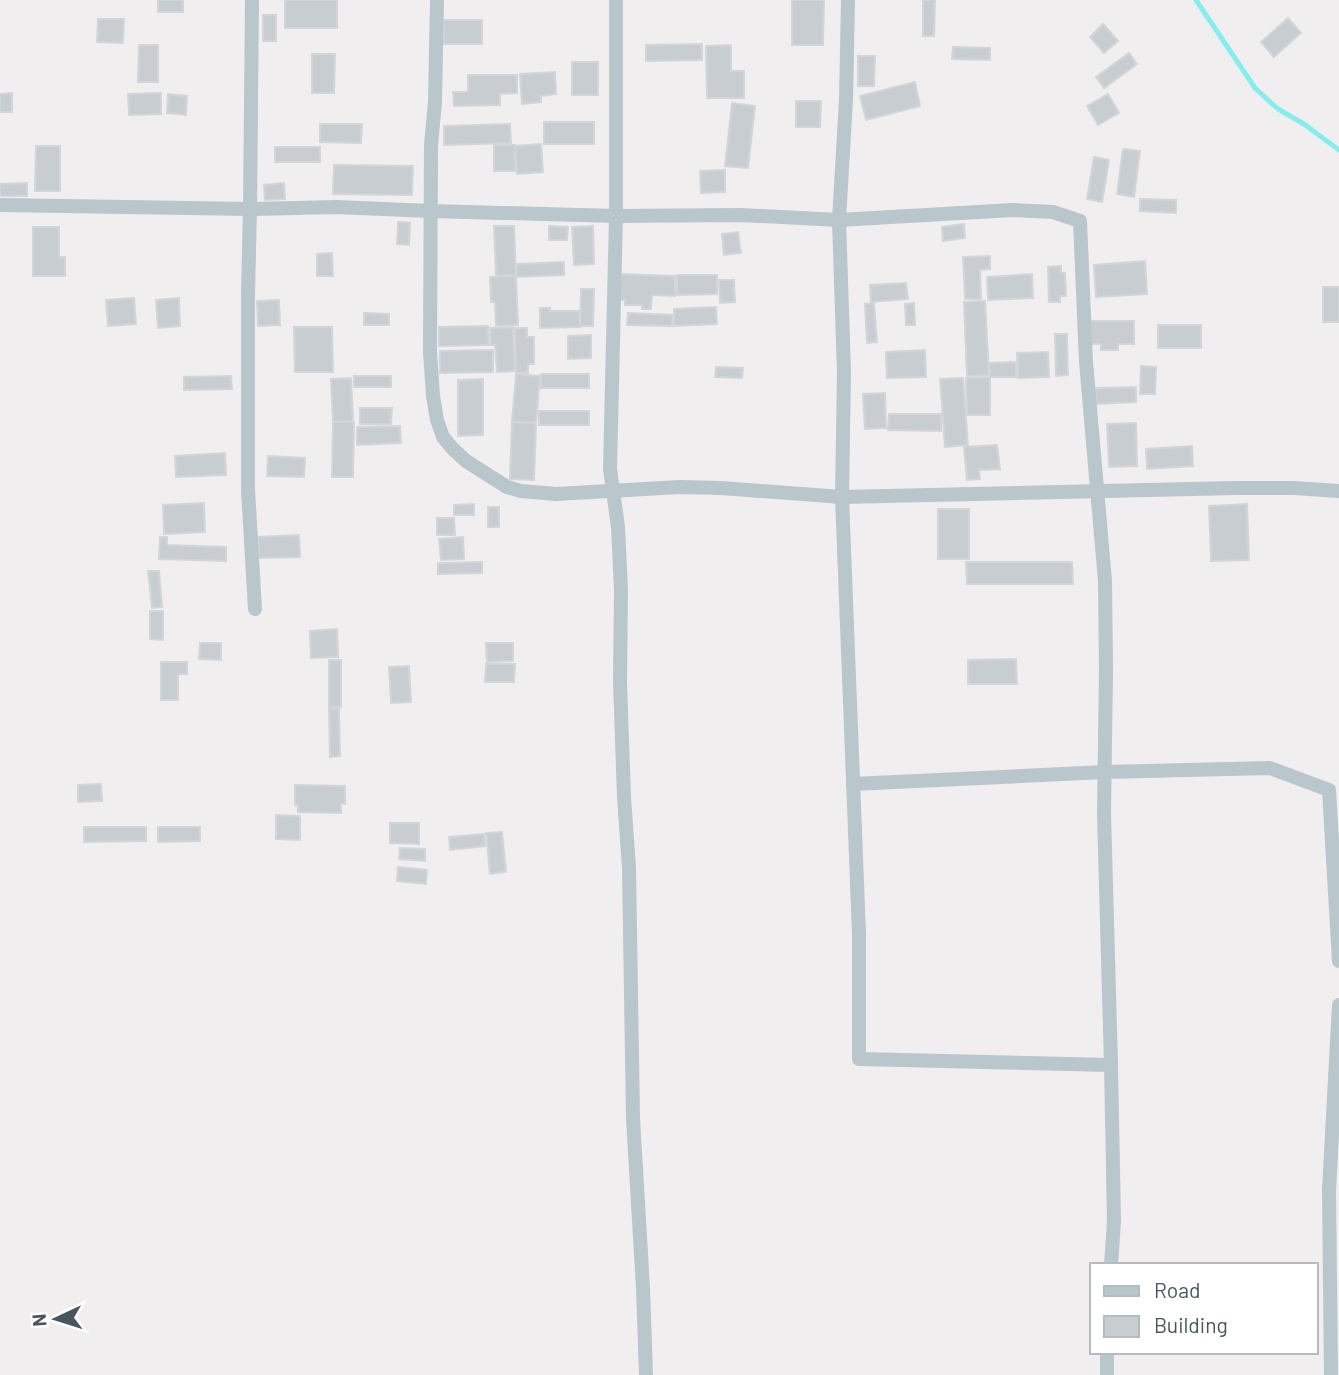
<svg xmlns="http://www.w3.org/2000/svg" width="1339" height="1375" font-family="Barlow,sans-serif">
<style>
.lines{fill:none;stroke-linecap:round;stroke-linejoin:round}
.stream{stroke:#88eced;stroke-width:5}
.building{fill:#c8cdd1;stroke:#d2d6da;stroke-width:2}
.minor{stroke:#b9c6cc;stroke-width:14}
</style>
<rect width="100%" height="100%" fill="#f1eeef"/>
<g class="lines">
<!-- stream -->
<polyline class="stream" points="1196,0 1255,88 1278,109 1304,124 1339,150"/>
</g>
<!-- building -->
<g class="building">
<rect x="158" y="0" width="25" height="12"/>
<rect x="285" y="0" width="52" height="28"/>
<polygon points="792,0 824,0 823,45 792,45"/>
<polygon points="923,0 935,0 934,36 923,36"/>
<rect x="263" y="15" width="13" height="26"/>
<polygon points="1288,18 1301,33 1274,57 1261,42"/>
<polygon points="98,19 124,19 123,43 97,42"/>
<rect x="444" y="20" width="38" height="24"/>
<polygon points="1103,24 1118,41 1104,53 1090,37"/>
<polygon points="702,44 702,60 646,61 646,45"/>
<polygon points="139,45 158,45 158,82 138,82"/>
<polygon points="731,45 731,71 744,71 744,98 707,98 706,46"/>
<polygon points="953,47 990,48 990,60 952,59"/>
<polygon points="1129,53 1137,64 1104,88 1096,77"/>
<polygon points="312,54 335,54 334,93 312,93"/>
<polygon points="858,56 875,56 874,86 858,86"/>
<rect x="572" y="62" width="26" height="33"/>
<polygon points="555,72 556,94 541,96 541,102 522,104 520,74"/>
<polygon points="468,75 517,75 517,93 500,94 500,105 454,106 453,92 468,92"/>
<polygon points="915,82 920,106 866,120 860,96"/>
<polygon points="12,93 12,112 0,112 0,94"/>
<polygon points="161,93 161,114 129,115 128,94"/>
<polygon points="168,94 187,96 186,115 167,113"/>
<polygon points="1108,94 1119,113 1098,125 1087,106"/>
<polygon points="796,101 821,101 820,127 796,127"/>
<polygon points="732,103 755,106 748,168 725,166"/>
<rect x="544" y="122" width="50" height="22"/>
<polygon points="320,124 362,124 361,143 320,142"/>
<polygon points="510,124 511,143 444,145 444,126"/>
<polygon points="541,144 543,172 517,174 515,146"/>
<rect x="494" y="145" width="21" height="26"/>
<polygon points="36,146 60,146 60,191 35,191"/>
<rect x="275" y="147" width="45" height="15"/>
<polygon points="1123,149 1140,151 1134,197 1117,194"/>
<polygon points="1094,157 1109,160 1102,202 1087,199"/>
<polygon points="334,165 413,166 412,195 333,194"/>
<polygon points="725,170 725,192 701,193 700,171"/>
<polygon points="27,183 27,196 0,196 0,184"/>
<polygon points="284,183 285,199 265,200 264,185"/>
<polygon points="1140,199 1176,200 1176,213 1140,211"/>
<polygon points="398,222 410,223 409,245 397,244"/>
<polygon points="964,224 965,238 943,241 942,227"/>
<polygon points="494,226 514,226 516,275 496,276"/>
<polygon points="549,226 568,227 567,240 549,240"/>
<polygon points="593,226 594,264 574,265 572,227"/>
<polygon points="33,227 59,227 59,257 65,257 65,276 33,276"/>
<polygon points="738,232 741,253 724,255 722,234"/>
<polygon points="332,253 333,276 317,276 317,254"/>
<polygon points="990,256 990,269 980,270 981,299 965,299 963,257"/>
<polygon points="1145,261 1147,294 1096,297 1094,265"/>
<polygon points="564,262 564,275 517,277 517,264"/>
<polygon points="1061,266 1061,273 1065,273 1066,296 1060,296 1060,302 1049,302 1048,267"/>
<polygon points="618,274 675,276 675,296 652,295 651,309 642,309 642,305 625,305 625,300 618,300"/>
<polygon points="1032,274 1033,298 988,300 987,277"/>
<polygon points="677,275 717,275 717,294 677,295"/>
<polygon points="516,276 518,325 496,326 495,302 491,302 490,277"/>
<polygon points="719,280 734,280 735,302 720,303"/>
<polygon points="906,283 908,299 871,302 870,285"/>
<rect x="1323" y="287" width="16" height="35"/>
<polygon points="581,289 594,289 593,326 580,326"/>
<polygon points="134,298 136,324 108,326 106,300"/>
<polygon points="179,298 180,326 158,328 156,300"/>
<polygon points="279,300 280,325 258,326 257,301"/>
<polygon points="985,301 989,375 967,376 964,302"/>
<polygon points="874,303 877,342 867,343 865,304"/>
<polygon points="914,303 915,325 906,325 905,304"/>
<polygon points="716,307 717,324 674,326 674,309"/>
<polygon points="540,308 550,308 550,311 579,311 580,327 540,328"/>
<polygon points="364,313 389,314 389,325 364,325"/>
<polygon points="628,313 673,315 672,326 627,325"/>
<polygon points="1090,321 1134,321 1134,344 1118,344 1118,350 1101,350 1101,344 1090,344"/>
<rect x="1158" y="325" width="43" height="23"/>
<polygon points="488,326 489,345 439,346 439,327"/>
<polygon points="294,327 332,327 333,372 295,372"/>
<polygon points="513,327 515,371 497,372 495,345 491,345 490,328"/>
<polygon points="515,328 527,328 527,337 534,337 534,364 528,364 528,373 516,373"/>
<polygon points="1055,334 1067,334 1068,375 1056,376"/>
<polygon points="591,335 591,358 568,359 568,336"/>
<polygon points="493,350 493,372 440,373 440,351"/>
<polygon points="925,350 926,377 887,378 886,352"/>
<polygon points="1048,352 1049,377 1018,378 1017,353"/>
<polygon points="1016,362 1016,377 990,377 989,363"/>
<polygon points="1141,366 1156,367 1155,394 1140,394"/>
<polygon points="716,367 743,368 742,378 715,377"/>
<polygon points="516,374 540,376 536,423 512,422"/>
<rect x="541" y="374" width="48" height="14"/>
<polygon points="231,376 232,389 184,390 184,377"/>
<rect x="354" y="376" width="37" height="11"/>
<polygon points="990,377 990,415 967,415 966,378"/>
<polygon points="351,378 353,421 333,422 331,379"/>
<polygon points="963,378 968,445 945,447 940,379"/>
<polygon points="483,379 483,435 458,436 458,380"/>
<polygon points="1136,387 1136,402 1096,404 1095,388"/>
<polygon points="885,393 886,428 865,429 863,394"/>
<polygon points="360,408 392,408 391,424 360,424"/>
<rect x="539" y="411" width="50" height="14"/>
<polygon points="889,414 941,414 941,431 888,430"/>
<polygon points="333,422 354,422 353,477 332,477"/>
<polygon points="512,422 536,423 534,480 510,479"/>
<polygon points="1136,423 1137,466 1109,467 1107,424"/>
<polygon points="400,426 401,443 357,445 357,427"/>
<polygon points="997,445 1000,469 979,470 980,479 967,480 964,447"/>
<polygon points="1192,446 1193,466 1147,469 1146,449"/>
<polygon points="225,453 226,475 176,477 175,456"/>
<polygon points="268,456 305,458 304,477 267,476"/>
<polygon points="204,503 205,532 164,534 163,505"/>
<polygon points="474,504 474,515 454,515 454,505"/>
<polygon points="1247,504 1249,560 1211,561 1209,506"/>
<rect x="488" y="507" width="11" height="20"/>
<rect x="938" y="509" width="31" height="50"/>
<polygon points="437,518 454,518 455,535 437,535"/>
<polygon points="299,535 300,557 259,558 258,537"/>
<polygon points="160,537 167,537 167,545 226,547 226,561 159,559"/>
<polygon points="463,537 464,559 441,560 439,539"/>
<polygon points="482,562 482,573 438,574 438,563"/>
<polygon points="966,562 1072,562 1073,584 967,584"/>
<polygon points="148,571 159,571 162,607 152,608"/>
<polygon points="150,611 163,611 163,640 150,639"/>
<polygon points="337,629 338,657 311,658 310,631"/>
<polygon points="200,643 221,643 221,660 199,659"/>
<polygon points="486,643 513,643 513,661 487,662"/>
<polygon points="1016,659 1017,684 968,684 968,660"/>
<rect x="329" y="660" width="12" height="47"/>
<polygon points="161,662 187,662 187,674 178,674 178,700 161,700"/>
<polygon points="486,664 515,664 514,682 485,682"/>
<polygon points="409,666 411,702 391,703 389,667"/>
<polygon points="329,709 339,709 340,756 330,757"/>
<polygon points="101,784 102,801 78,802 78,785"/>
<polygon points="295,785 345,786 345,804 341,803 341,813 298,812 298,806 295,805"/>
<polygon points="276,815 300,816 300,840 276,839"/>
<polygon points="390,823 419,823 419,844 390,843"/>
<polygon points="84,827 146,827 146,841 84,842"/>
<polygon points="158,827 200,827 200,841 158,842"/>
<polygon points="502,832 506,872 490,874 486,833"/>
<polygon points="484,834 485,846 450,850 449,837"/>
<polygon points="400,848 425,849 425,861 399,859"/>
<polygon points="398,867 427,870 426,884 397,881"/>
</g>
<g class="lines">
<!-- minor -->
<g class="minor">
<polyline points="252,0 250,209 248,294 248,490 255,609"/>
<polyline points="437,0 435,102 431,145 430,352 433,396 437,420 443,437 453,449 466,461 507,487 521,491 556,494 680,487 721,488 842,497 1236,488 1294,488 1339,491"/>
<polyline points="616,0 616,216 610,469 618,527 621,591 620,682 624,797 629,868 633,1118 643,1288 646,1375"/>
<polyline points="848,0 846,100 839,220 844,372 842,497 859,934 859,1059 1111,1065"/>
<polyline points="0,205 250,209 336,207 431,211 616,216 740,215 839,220 1013,210 1053,212 1080,221 1086,362 1105,581 1106,670 1104,814 1111,1065 1114,1221 1111,1265"/>
<polyline points="853,784 1105,772 1270,768 1329,790 1339,961"/>
<polyline points="1107,1375 1107,1352"/>
<polyline points="1331,1375 1329,1190 1339,1005"/>
</g>
</g>
<!-- legend -->
<rect x="1090" y="1263" width="228" height="91" fill="#ffffff" stroke="#b5bbbe" stroke-width="2"/>
<rect x="1104" y="1286" width="35" height="10" fill="#b9c6cc" stroke="#b5bbbe" stroke-width="2"/>
<text x="1154" y="1298" font-size="21" fill="#46565c">Road</text>
<rect x="1104" y="1316" width="35" height="21" fill="#c8cdd1" stroke="#b5bbbe" stroke-width="2"/>
<text x="1154" y="1333" font-size="21" fill="#46565c">Building</text>
<!-- north arrow -->
<g transform="translate(56 1319) rotate(266)" stroke="#ffffff" stroke-width="5" paint-order="stroke">
<path d="M0-5L12 26L0 18L-12 26Z" fill="#46565c"/>
<text y="-10" font-size="19" font-weight="bold" text-anchor="middle" fill="#46565c">N</text>
</g>
</svg>
